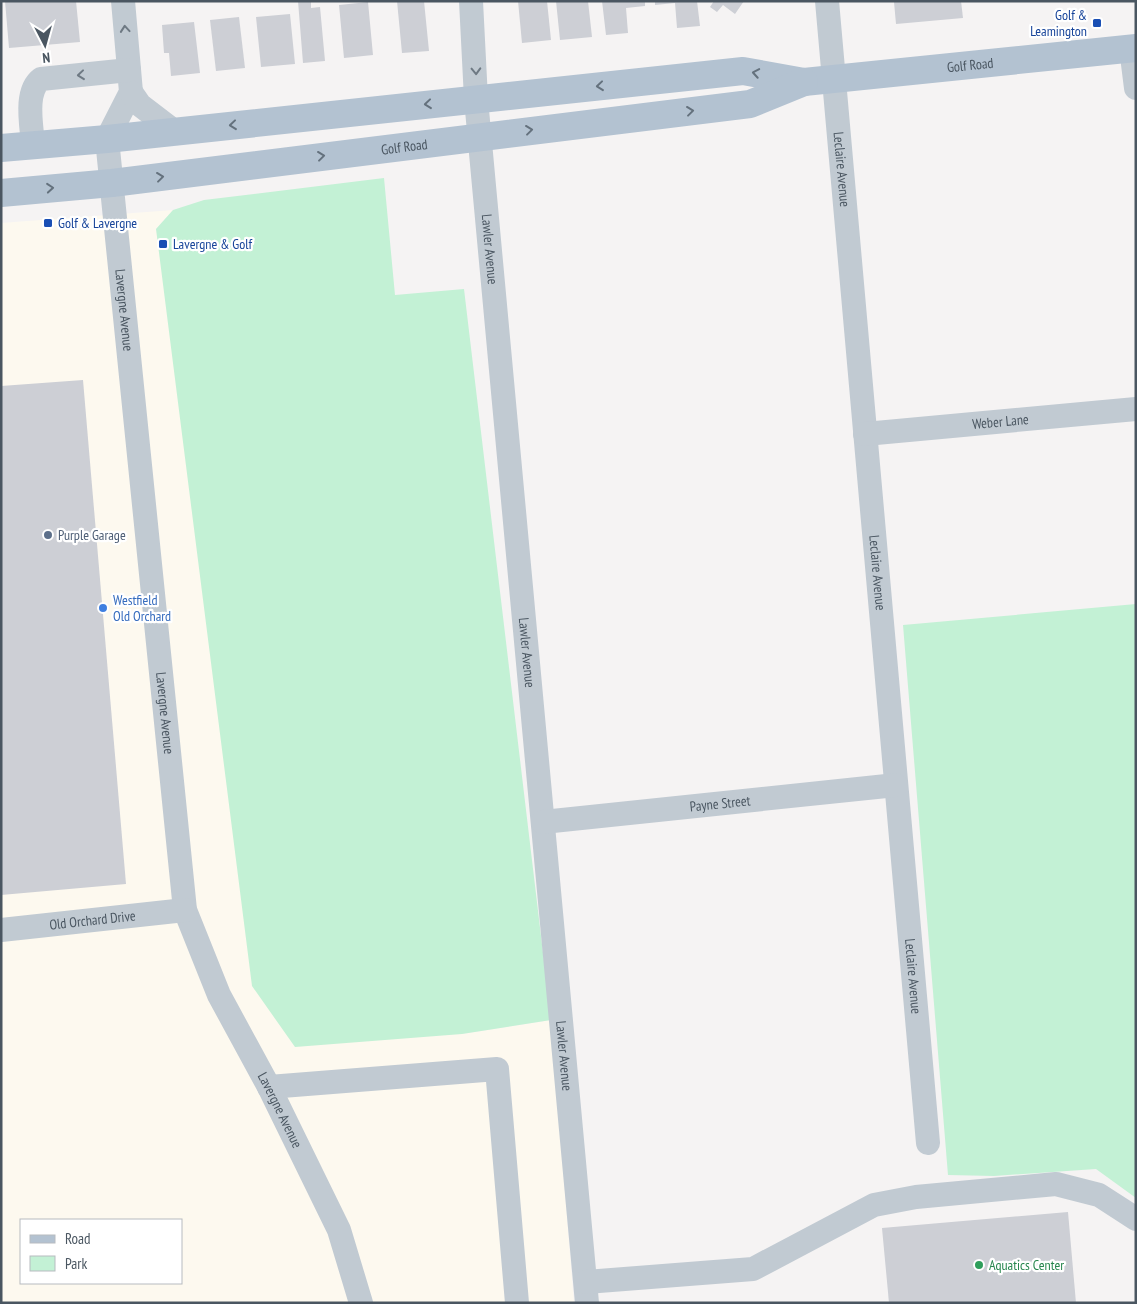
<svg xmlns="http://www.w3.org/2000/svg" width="1137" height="1304" font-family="'PT Sans Narrow',sans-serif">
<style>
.commercial{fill:#fdf9ef;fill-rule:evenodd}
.green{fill:#c3f1d5}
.building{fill:#cdcfd5}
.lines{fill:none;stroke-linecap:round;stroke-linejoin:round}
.minor{stroke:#c1cad2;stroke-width:24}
.major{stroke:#b3c2d1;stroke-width:28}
.oneway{stroke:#6e7983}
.oneway2{stroke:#64717d}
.transit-dot{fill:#1a4fb4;stroke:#fff;stroke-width:2}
.service-dot{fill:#5c6f8a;stroke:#fff;stroke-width:2}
.shop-dot{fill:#3f7fe0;stroke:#fff;stroke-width:2}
.leisure-dot{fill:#2e9e5b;stroke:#fff;stroke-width:2}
.labels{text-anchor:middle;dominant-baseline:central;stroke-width:4.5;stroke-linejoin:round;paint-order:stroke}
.transit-label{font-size:14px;fill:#164399;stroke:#fff;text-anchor:start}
.street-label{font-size:14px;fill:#4a5661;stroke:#fff}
.service-label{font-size:14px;fill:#4e5e75;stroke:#fff;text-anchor:start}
.shop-label{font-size:14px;fill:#366cbe;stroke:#fff;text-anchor:start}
.leisure-label{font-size:14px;fill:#27864d;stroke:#fff;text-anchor:start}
</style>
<rect width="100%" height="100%" fill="#f5f3f3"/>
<!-- commercial -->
<path class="commercial" d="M 173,210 L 156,229 L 462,1034 L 551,1020 L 574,1303 L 1,1303 L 1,223 ZM 21,1220 L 181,1220 L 181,1283 L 21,1283 Z"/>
<!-- green -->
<g class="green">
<polygon points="384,178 395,295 464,289 551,1020 462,1034 295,1047 252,986 156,229 173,210 204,200"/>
<polygon points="1136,604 1136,1198 1096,1169 994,1176 948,1175 903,625"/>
</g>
<!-- building -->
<g class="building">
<polygon points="5,1 76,1 80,42 9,48"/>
<polygon points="298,1 311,1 311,8 320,7 325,61 303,63"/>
<polygon points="397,1 424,1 429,51 402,53"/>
<polygon points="518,1 547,1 551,40 522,43"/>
<polygon points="556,1 588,1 592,37 560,40"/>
<polygon points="602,1 645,1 645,6 626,8 628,33 606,35"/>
<polygon points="655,1 697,1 700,26 677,28 675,3 655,5"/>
<polygon points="714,1 744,1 735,14 723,5 717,12 710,7"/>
<polygon points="898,1 961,1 963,18 896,24 894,2"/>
<polygon points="368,2 373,55 344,58 339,5"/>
<polygon points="290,14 295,64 261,67 256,17"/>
<polygon points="239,17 245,68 216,71 210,20"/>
<polygon points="194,22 200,73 171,76 169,53 164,53 162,25"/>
<polygon points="83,380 126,884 1,895 1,386"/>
<polygon points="1068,1212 1076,1303 889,1303 882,1228"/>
</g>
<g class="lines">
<!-- minor -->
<g class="minor">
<path id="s1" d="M 123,1 L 131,92 L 107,139 L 185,910 L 219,995 L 269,1087 L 339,1230 L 361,1303"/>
<path id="s2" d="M 471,1 L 476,99 L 587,1303"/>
<path id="s3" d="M 827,1 L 928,1143"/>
<polyline points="1131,48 1136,88"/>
<polyline points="131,92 140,105 174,131"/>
<path d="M 33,145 C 32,127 24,92 41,79 L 129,70"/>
<path id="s4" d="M 865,434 L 1136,409"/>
<path id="s5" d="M 543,822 L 896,785"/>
<path id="s6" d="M 1,930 L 185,910"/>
<polyline points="269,1087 497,1069 517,1303"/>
<polyline points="586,1282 753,1269 874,1205 916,1197 1056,1184 1099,1195 1136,1219"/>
</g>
<!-- major -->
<g class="major">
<path id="s7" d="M 1,148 L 107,139 L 743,71 L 804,82 L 1136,48"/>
<path id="s8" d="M 1,193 L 112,183 L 750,104 L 804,82"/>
</g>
</g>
<!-- one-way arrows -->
<defs><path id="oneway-chevron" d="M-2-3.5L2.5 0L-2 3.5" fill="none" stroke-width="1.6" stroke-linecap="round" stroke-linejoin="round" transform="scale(1.25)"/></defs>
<g class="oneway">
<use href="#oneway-chevron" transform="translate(125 29) rotate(-95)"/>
<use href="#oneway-chevron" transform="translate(476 71) rotate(88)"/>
<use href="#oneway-chevron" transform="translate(81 75) rotate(174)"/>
</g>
<g class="oneway2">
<use href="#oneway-chevron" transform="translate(756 73) rotate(-170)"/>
<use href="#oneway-chevron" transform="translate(600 86) rotate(174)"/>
<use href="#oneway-chevron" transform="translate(428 104) rotate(174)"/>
<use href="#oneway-chevron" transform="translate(690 111) rotate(-7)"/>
<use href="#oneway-chevron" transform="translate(233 125) rotate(174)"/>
<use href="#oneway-chevron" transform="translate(529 130) rotate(-7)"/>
<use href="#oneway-chevron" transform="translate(321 156) rotate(-7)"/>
<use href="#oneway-chevron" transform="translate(160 177) rotate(-7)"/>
<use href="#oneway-chevron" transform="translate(50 188) rotate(-5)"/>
</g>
<!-- markers -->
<g class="transit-dot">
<rect x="1092" y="18" width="10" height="10" rx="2.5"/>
<rect x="43" y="218" width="10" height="10" rx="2.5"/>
<rect x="158" y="239" width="10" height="10" rx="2.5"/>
</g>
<circle class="service-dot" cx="48" cy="535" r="5"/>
<circle class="shop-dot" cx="103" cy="608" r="5"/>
<circle class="leisure-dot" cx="979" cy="1265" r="5"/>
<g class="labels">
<!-- transit labels -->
<g class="transit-label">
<text x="1087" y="15" text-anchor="end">Golf &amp;<tspan x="1087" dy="16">Leamington</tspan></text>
<text x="58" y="223">Golf &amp; Lavergne</text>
<text x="173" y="244">Lavergne &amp; Golf</text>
</g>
<!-- street labels -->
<g class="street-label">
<text stroke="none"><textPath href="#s7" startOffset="975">Golf Road</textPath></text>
<text stroke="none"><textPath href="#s8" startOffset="406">Golf Road</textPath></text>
<text stroke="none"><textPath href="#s3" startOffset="169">Leclaire Avenue</textPath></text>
<text stroke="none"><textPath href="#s2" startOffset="249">Lawler Avenue</textPath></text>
<text stroke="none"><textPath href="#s1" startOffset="316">Lavergne Avenue</textPath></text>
<text stroke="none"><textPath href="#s4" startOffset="136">Weber Lane</textPath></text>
<text stroke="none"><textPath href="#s3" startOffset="574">Leclaire Avenue</textPath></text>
<text stroke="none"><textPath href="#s2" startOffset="654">Lawler Avenue</textPath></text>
<text stroke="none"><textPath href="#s1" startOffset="721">Lavergne Avenue</textPath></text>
<text stroke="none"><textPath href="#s5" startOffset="178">Payne Street</textPath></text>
<text stroke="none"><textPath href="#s6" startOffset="92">Old Orchard Drive</textPath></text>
<text stroke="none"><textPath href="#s3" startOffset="979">Leclaire Avenue</textPath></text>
<text stroke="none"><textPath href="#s2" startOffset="1059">Lawler Avenue</textPath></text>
<text stroke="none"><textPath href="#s1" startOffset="1141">Lavergne Avenue</textPath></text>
</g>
<!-- service labels -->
<g class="service-label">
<text x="58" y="535">Purple Garage</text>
</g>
<!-- shop labels -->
<g class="shop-label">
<text x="113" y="600">Westfield<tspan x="113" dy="16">Old Orchard</tspan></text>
</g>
<!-- leisure labels -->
<g class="leisure-label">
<text x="989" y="1265">Aquatics Center</text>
</g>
</g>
<!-- border -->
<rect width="1137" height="1304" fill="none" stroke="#4a5661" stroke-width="5"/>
<!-- legend -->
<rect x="20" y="1219" width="162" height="65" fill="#ffffff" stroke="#b7bbc0"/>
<rect x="30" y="1235" width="25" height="8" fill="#b3c2d1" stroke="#b7bbc0"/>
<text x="65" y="1244" font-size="15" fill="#4a5661">Road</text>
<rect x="30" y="1256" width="25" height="15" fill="#c3f1d5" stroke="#b7bbc0"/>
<text x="65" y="1269" font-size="15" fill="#4a5661">Park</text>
<!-- north arrow -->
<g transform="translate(45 45) rotate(174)" stroke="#ffffff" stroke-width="4" paint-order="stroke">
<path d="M0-4L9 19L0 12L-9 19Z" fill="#4a5661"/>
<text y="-8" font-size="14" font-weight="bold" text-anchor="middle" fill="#4a5661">N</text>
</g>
</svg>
